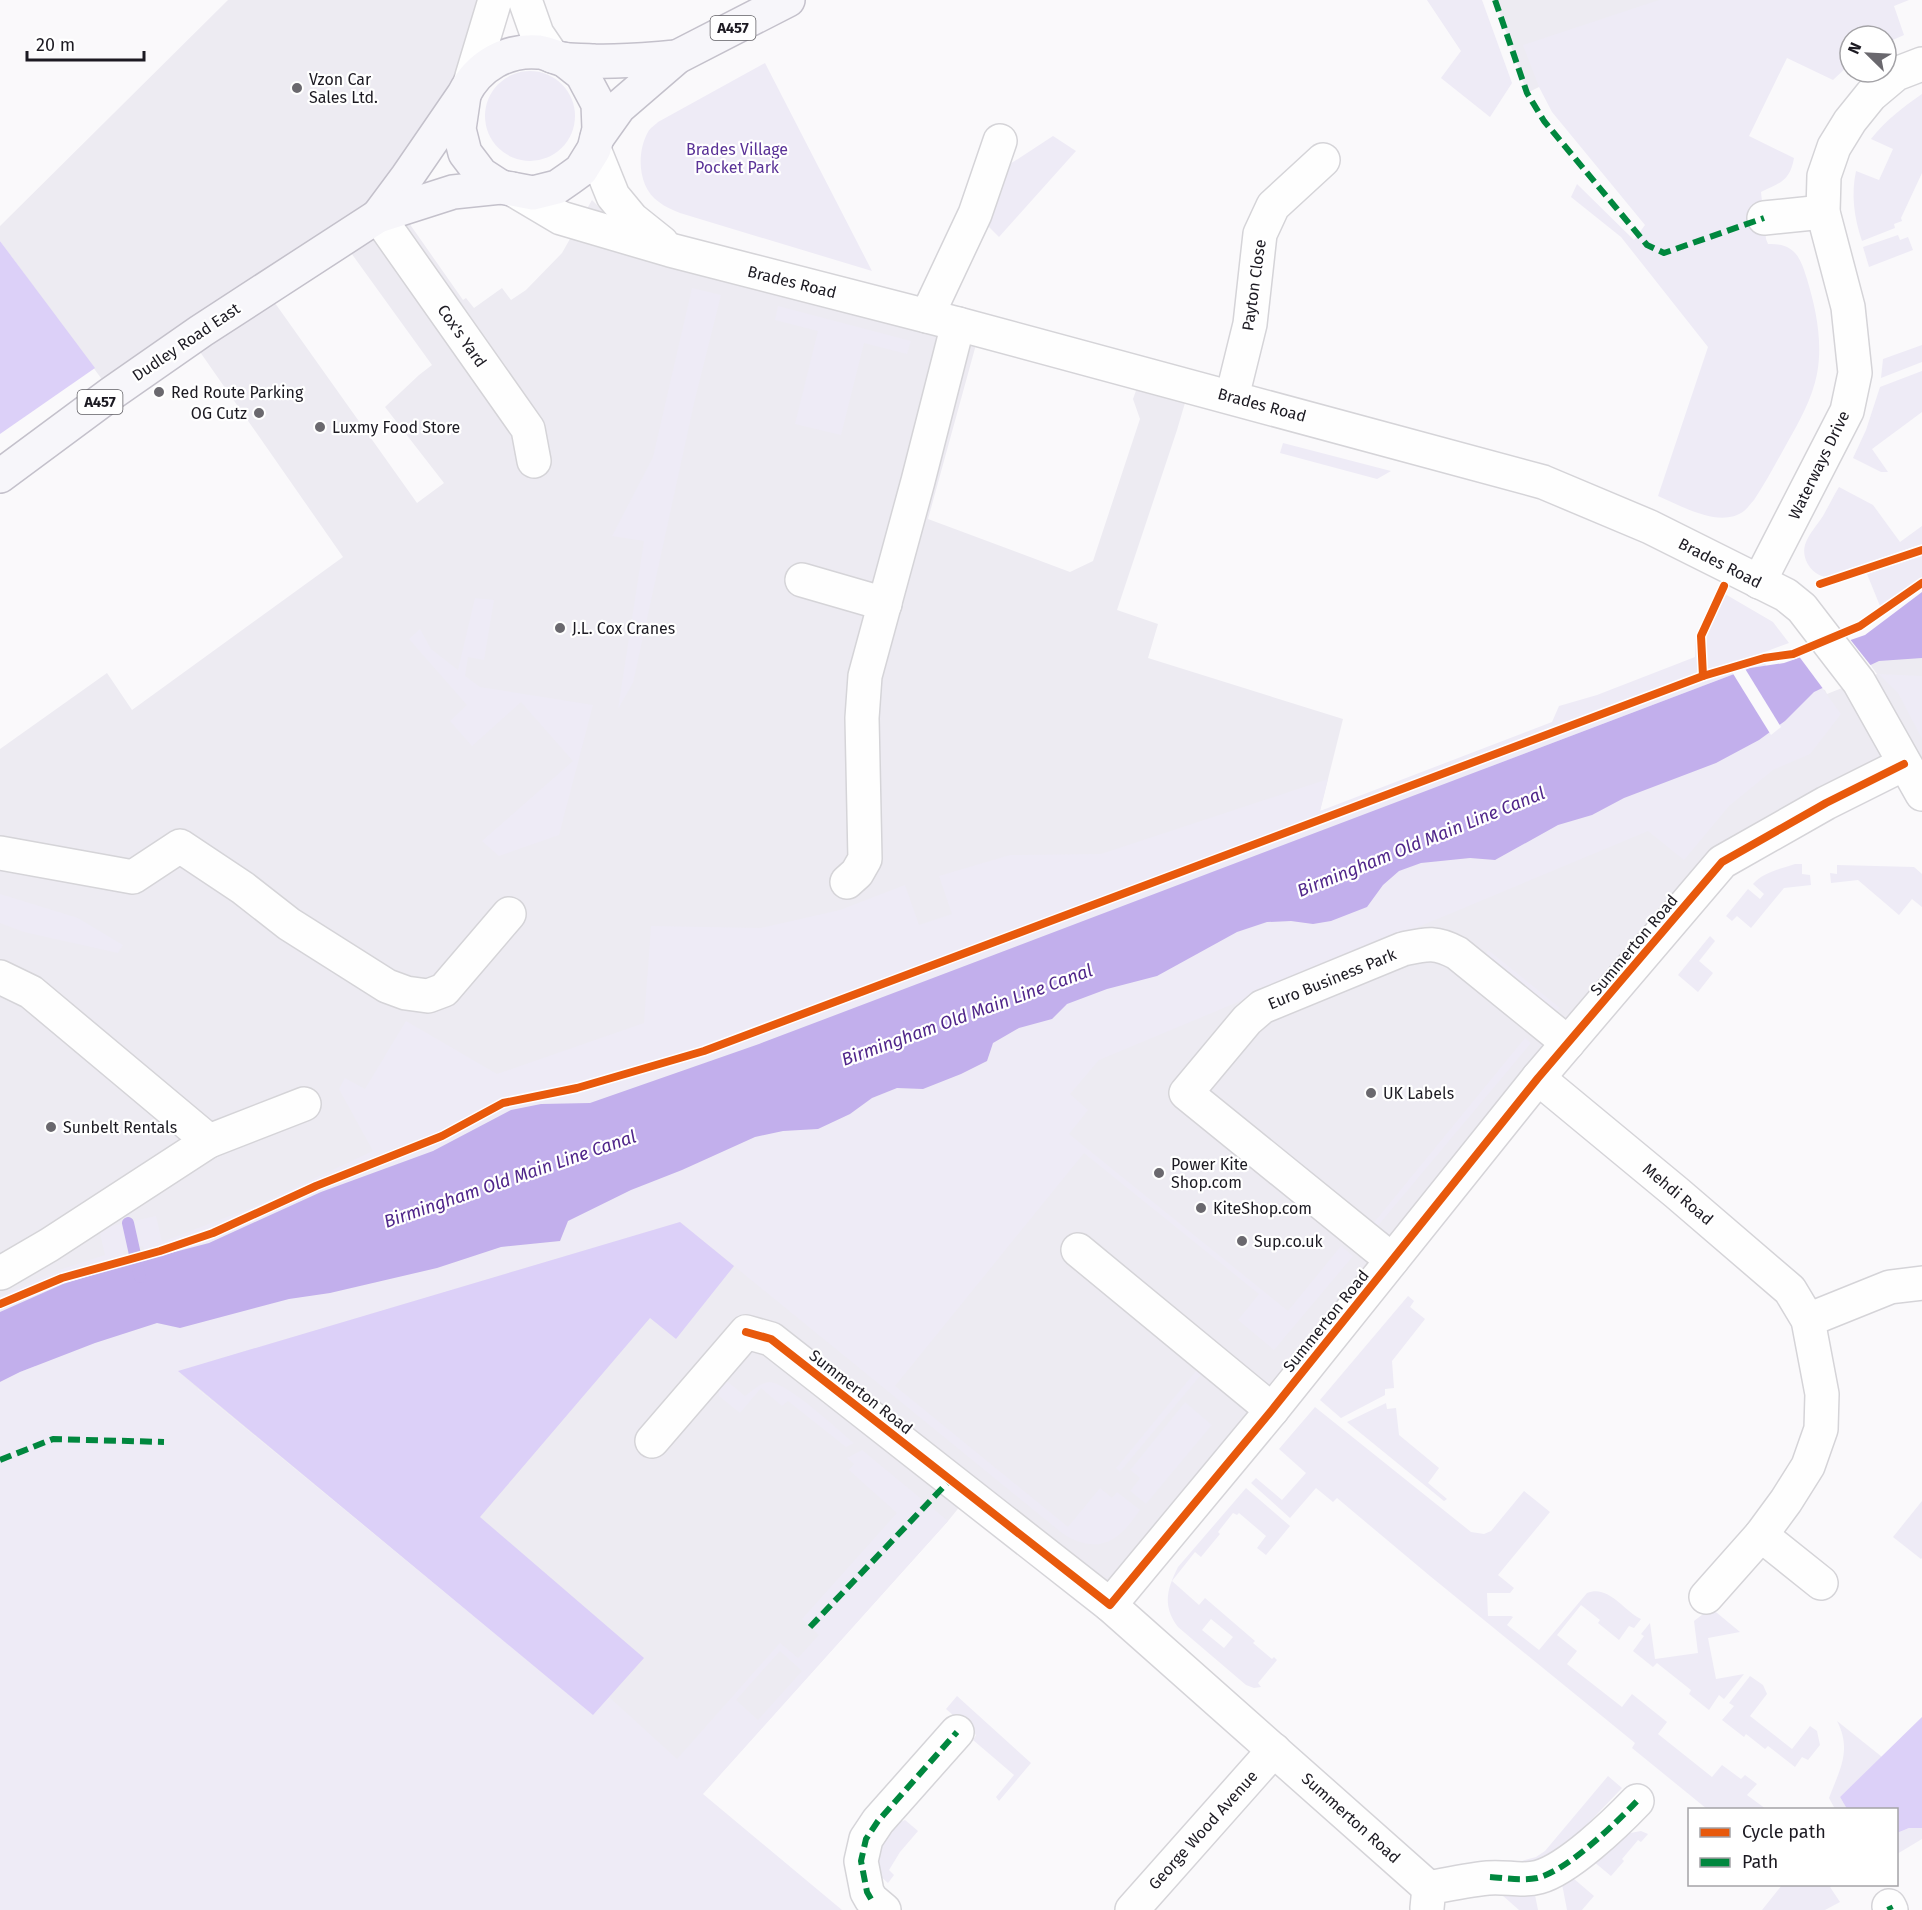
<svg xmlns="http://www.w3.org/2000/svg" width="1922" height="1910" font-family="'Fira Sans',sans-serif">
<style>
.built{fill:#edebf2;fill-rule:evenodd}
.green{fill:#eeebf6;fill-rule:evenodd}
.forest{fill:#dcd0f8}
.water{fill:#c2afec}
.pier{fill:#faf9fb}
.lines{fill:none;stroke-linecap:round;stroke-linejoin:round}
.stream{stroke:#c2afec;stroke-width:12}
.minor-casing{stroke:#d5d4d8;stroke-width:36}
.major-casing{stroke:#c4c1cb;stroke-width:36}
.minor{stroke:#fefefe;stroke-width:33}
.major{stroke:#f7f6fa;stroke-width:33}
.quiet{stroke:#00873e;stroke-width:6;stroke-dasharray:12 6;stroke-linecap:butt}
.cycleway-casing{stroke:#fff;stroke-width:11}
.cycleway{stroke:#e8590c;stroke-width:8}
.poi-dot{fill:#6a686e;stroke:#fff;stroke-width:2}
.labels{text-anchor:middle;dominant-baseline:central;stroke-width:4.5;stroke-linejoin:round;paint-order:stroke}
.shield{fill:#fff;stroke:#605f64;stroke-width:1.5}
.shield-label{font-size:15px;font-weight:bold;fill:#1c1a22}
.poi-label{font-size:16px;fill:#1c1a22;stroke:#fff;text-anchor:start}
.park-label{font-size:16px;fill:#5a3297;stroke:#fff}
.street-label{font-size:16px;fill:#1c1a22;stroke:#fff}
.water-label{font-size:18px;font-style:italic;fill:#50268a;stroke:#fff}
</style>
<rect width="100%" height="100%" fill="#faf9fb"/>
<!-- built -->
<g class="built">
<path d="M 228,0 L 495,0 L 395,203 L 463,300 L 466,298 L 474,308 L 502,288 L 511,300 L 526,290 L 562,253 L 592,200 L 609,217 L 980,330 L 928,519 L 1070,572 L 1093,561 L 1140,419 L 1133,399 L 1142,374 L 1190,386 L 1177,430 L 1117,610 L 1158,624 L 1148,658 L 1343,719 L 1320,811 L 1821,682 L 1827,694 L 1877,674 L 1866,659 L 1922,635 L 1922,794 L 1905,764 L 1722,862 L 1110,1605 L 970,1494 L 948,1521 L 697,1800 L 198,1389 L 0,1361 L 0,749 L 107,673 L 132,710 L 343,557 L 191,339 L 112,393 L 0,241 L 0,226 ZM 341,239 L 432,365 L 419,375 L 385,407 L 444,483 L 417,503 L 265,289 Z"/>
<polygon points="1495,0 1765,0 1539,87 1527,93"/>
</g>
<!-- green -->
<g class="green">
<polygon points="1427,0 1482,0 1512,83 1490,117 1441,78 1461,51"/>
<path d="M 1659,0 L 1909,0 L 1894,6 L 1904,35 L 1886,43 L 1886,36 L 1850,36 L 1850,64 L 1833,80 L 1787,58 L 1749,136 L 1794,158 C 1790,181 1780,183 1761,192 L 1766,239 L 1768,244 C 1794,243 1800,256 1807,279 C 1816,309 1823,342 1817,374 C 1812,399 1799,422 1786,445 C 1776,463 1766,482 1754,500 C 1751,503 1748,508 1744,511 C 1720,529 1682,506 1658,496 L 1708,347 L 1621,237 L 1571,197 L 1577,184 L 1634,240 L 1645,225 L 1552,112 L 1539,87 L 1523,45 Z"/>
<path d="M 765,63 L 872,271 L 680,213 C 673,210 665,207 659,202 C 638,188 636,153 648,132 C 650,128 655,125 658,122 Z"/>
<circle cx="530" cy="116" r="45"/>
<path d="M 1922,94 L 1922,173 L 1901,218 L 1902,221 L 1894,224 L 1895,228 L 1862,241 C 1854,218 1851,194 1856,171 L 1879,180 L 1893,149 L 1871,139 C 1885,121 1903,107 1922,94 Z"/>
<polygon points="1053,136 1076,151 999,237 984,222 1004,168"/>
<polygon points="1898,235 1900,240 1908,237 1913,250 1869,267 1863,247"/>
<polygon points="692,288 721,295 695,399 633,683 618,709 644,541 612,536 653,457"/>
<polygon points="778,306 911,341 907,354 864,343 841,435 795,424 818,331 775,320"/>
<polygon points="1922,345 1922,362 1881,378 1883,359"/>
<polygon points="1922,371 1922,412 1872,449 1888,472 1881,472 1853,458 1866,430 1880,387"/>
<polygon points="1283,443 1391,471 1377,479 1280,453"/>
<path d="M 1839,487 L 1873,505 L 1900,542 L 1922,526 L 1922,544 L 1826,577 C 1812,575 1801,559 1805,545 C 1808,535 1817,525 1823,516 C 1828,507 1833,497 1839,487 Z"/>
<polygon points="1922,556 1922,577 1880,606 1867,574"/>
<polygon points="1725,594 1773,622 1789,643 1762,653 1766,666 1750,668 759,1044 590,1103 541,1104 511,1110 433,1151 321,1192 209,1243 146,1260 143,1246 123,1251 125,1265 63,1284 0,1312 0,1296 59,1270 105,1255 99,1229 156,1216 162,1242 253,1207 373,1151 339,1089 345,1078 365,1089 406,1021 497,1074 644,1023 651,926 761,928 840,910 905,885 919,925 952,914 939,876 1010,855 1101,854 1328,779 1320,811 1552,722 1559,706 1597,695 1695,657 1696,635 1697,648 1707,643 1706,636"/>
<polygon points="475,598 494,600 484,660 468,657 465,676 480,687 593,705 559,835 499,856 482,841 573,761 521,702 472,746 450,721 467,705 409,639 420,629 431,649 458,670"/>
<polygon points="1878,674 1922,676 1922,739 1898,693"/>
<path d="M 1822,688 L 1841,714 L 1810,754 L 1773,770 L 1729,806 L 1684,860 L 1648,831 L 1099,1060 L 1070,1094 L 1088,1110 L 1069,1134 L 1288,1311 L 1341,1246 L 1353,1256 L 1274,1350 L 1238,1320 L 1259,1294 L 1084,1153 L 895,1386 L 1068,1527 L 1100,1488 L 1112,1498 L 1117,1492 L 1140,1510 C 1134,1518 1128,1527 1121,1533 C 1103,1550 1081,1546 1062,1533 L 680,1222 L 178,1371 L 198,1389 L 593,1714 L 609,1697 L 677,1759 L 780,1643 L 798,1658 L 819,1635 L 802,1619 L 897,1513 L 849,1470 L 854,1464 L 847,1458 L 862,1450 L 948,1521 L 703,1794 L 842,1910 L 0,1910 L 0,1382 L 20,1372 L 95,1343 L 157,1323 L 180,1328 L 289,1299 L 330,1293 L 437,1268 L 501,1247 L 560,1241 L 568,1221 L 631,1190 L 682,1170 L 755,1137 L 783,1131 L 818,1129 L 850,1114 L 872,1098 L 897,1088 L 923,1089 L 961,1074 L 987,1061 L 993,1043 L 1019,1028 L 1052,1019 L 1067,1004 L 1200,951 L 1237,932 L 1267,922 L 1291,921 L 1313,924 L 1331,920 L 1367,907 L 1383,885 L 1399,871 L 1421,863 L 1470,858 L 1495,860 L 1558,825 L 1592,815 L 1624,798 L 1716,763 L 1759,740 L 1814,692 ZM 780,1651 L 802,1671 L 758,1720 L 736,1700 Z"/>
<path d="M 1795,864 L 1802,864 L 1802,874 L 1810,875 L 1811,885 L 1784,888 L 1751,928 L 1737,916 L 1732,921 L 1726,916 L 1748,889 L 1760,899 L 1764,894 L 1753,884 C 1763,872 1780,869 1795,864 Z"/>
<polygon points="1837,865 1914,867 1922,874 1922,907 1912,899 1899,915 1858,880 1831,883 1830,873 1837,874"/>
<polygon points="0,894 78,918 123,945 118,953 24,932 0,923"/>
<polygon points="1710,936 1715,941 1699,961 1713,973 1698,992 1678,975"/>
<polygon points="1488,950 1560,1008 1557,1011 1486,954"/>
<polygon points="1525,1038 1531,1043 1376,1228 1372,1225"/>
<polygon points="1408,1296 1414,1301 1410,1307 1425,1319 1392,1361 1394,1388 1385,1389 1385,1395 1341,1418 1320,1400"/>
<polygon points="1200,1366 1205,1370 1120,1472 1116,1468"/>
<path d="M 723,1378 L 745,1396 C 752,1391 760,1383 769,1382 C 787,1382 838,1430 854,1443 L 846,1447 L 788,1401 L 782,1406 L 761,1388 L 740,1413 L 719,1396 L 719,1386 Z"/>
<polygon points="1185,1402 1212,1425 1146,1504 1130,1491 1140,1478 1130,1470"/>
<polygon points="1386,1403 1387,1409 1396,1408 1399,1435 1439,1468 1428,1483 1447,1499 1444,1501 1347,1422"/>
<path d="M 1315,1407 L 1471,1532 L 1484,1534 L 1491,1531 L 1524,1491 L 1550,1512 L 1498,1575 L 1514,1588 L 1510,1593 L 1487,1593 L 1488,1616 L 1511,1616 L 1513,1617 L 1507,1625 L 1539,1650 L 1587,1593 C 1608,1584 1623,1610 1641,1619 L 1634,1628 L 1629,1626 L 1619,1640 L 1598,1623 L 1600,1620 L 1581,1605 L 1557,1635 L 1577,1651 L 1567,1664 L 1622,1707 L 1632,1694 L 1667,1722 L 1658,1734 L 1712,1777 L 1722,1765 L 1741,1779 L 1745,1775 L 1757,1784 L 1747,1795 L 1766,1809 L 1707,1809 L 1632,1748 L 1635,1743 L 1430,1576 L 1337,1498 L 1333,1502 L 1316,1488 L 1290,1518 L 1251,1483 L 1256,1478 L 1282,1500 L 1306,1473 L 1279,1449 Z"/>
<path d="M 1246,1488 L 1290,1526 L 1266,1555 L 1257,1548 L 1266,1536 L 1239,1513 L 1237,1515 L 1233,1513 L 1218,1532 L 1220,1534 L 1201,1557 L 1195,1552 L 1172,1581 L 1199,1605 L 1205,1598 L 1255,1641 L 1253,1643 L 1272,1659 L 1274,1657 L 1277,1660 L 1258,1683 L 1261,1687 L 1254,1688 L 1246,1685 L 1178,1627 C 1162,1606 1167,1589 1178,1567 ZM 1211,1619 L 1233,1637 L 1224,1648 L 1202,1630 Z"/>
<polygon points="1922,1501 1922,1558 1921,1559 1893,1537"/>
<polygon points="1711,1608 1740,1632 1708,1638 1716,1679 1744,1674 1724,1699 1719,1695 1709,1710 1689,1694 1691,1690 1657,1663 1653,1667 1633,1651 1644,1636 1641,1634 1650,1623 1655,1659 1698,1653 1694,1621"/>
<polygon points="1750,1676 1763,1685 1767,1694 1750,1716 1792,1749 1810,1726 1817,1731 1820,1745 1808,1760 1802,1757 1795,1767 1768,1746 1765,1749 1746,1734 1744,1737 1722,1720 1734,1706 1729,1703"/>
<polygon points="957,1696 1031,1763 999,1801 996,1797 1014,1775 973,1740 976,1735 946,1709"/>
<path d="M 1837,1721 L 1882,1757 L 1840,1797 L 1847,1809 L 1835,1809 L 1829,1798 C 1840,1769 1852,1750 1837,1721 Z"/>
<polygon points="1608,1776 1622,1788 1557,1856 1545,1862 1510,1864 1536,1857 1545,1851"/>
<path d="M 905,1820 L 918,1831 L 900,1852 L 889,1870 L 894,1875 L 888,1883 L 878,1874 L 874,1852 C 881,1840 891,1825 905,1820 Z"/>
<polygon points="1909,1828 1922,1828 1922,1839 1897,1854 1897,1833"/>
<polygon points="1641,1831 1648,1834 1641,1842 1638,1840 1622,1859 1624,1861 1611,1876 1593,1861 1625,1834"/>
<polygon points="1573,1878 1594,1896 1582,1910 1567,1910 1562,1884"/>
<polygon points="1782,1885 1833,1885 1830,1887 1840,1902 1825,1910 1762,1910"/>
<polygon points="1534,1890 1538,1910 1519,1910 1502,1895"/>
</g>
<!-- forest -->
<g class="forest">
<polygon points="0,241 95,368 0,434"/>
<polygon points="680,1222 734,1266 676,1339 650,1318 480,1517 644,1658 593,1715 178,1371"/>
<polygon points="1922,1717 1922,1828 1909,1828 1897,1833 1896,1810 1847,1809 1840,1797"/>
</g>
<!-- water -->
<polygon class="water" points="1922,592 1922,658 1879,661 1814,692 1785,721 1759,740 1716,763 1624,798 1592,815 1558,825 1495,860 1470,858 1421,863 1399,871 1383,885 1367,907 1331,921 1313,924 1291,921 1267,922 1237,932 1157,976 1107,989 1067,1004 1052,1019 1019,1028 993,1043 987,1061 961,1074 923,1089 897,1088 872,1098 850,1114 818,1129 783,1131 755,1137 682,1170 631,1190 568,1221 560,1241 501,1247 437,1268 330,1293 289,1299 180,1328 157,1323 95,1343 20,1372 0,1382 0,1312 63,1284 125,1265 209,1243 321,1192 433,1151 511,1110 541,1104 590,1103 759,1044 1750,668 1784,663 1865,635"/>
<!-- pier -->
<g class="pier">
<polygon points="1849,638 1872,667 1824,690 1798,655"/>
<polygon points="1744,667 1781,727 1771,735 1732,672"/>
</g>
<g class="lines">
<!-- stream -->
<polyline class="stream" points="128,1223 140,1277"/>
<!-- minor casing -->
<g class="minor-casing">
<g id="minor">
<polyline points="525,0 537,34 552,56"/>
<polyline points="470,83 495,0"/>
<polyline points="594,149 613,196 632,219 662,243"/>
<polyline points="512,189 561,218 670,250 958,324 1543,482 1650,527 1786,595 1802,608 1859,682 1922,794"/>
<polyline points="378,216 528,429 534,461"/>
<polyline points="1764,218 1823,212"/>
<polyline points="927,316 975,214 1000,141"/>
<polyline points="1232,397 1250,324 1260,234 1273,206 1323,160"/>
<polyline points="802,580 885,604"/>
<polyline points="1759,582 1847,411 1855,373 1848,307 1823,212 1824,176 1834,147 1850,121 1871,95 1896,74 1922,64"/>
<polyline points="0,853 133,877 180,846 243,888 289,924 387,986 406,993 428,996 444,990 509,914"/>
<polyline points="847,882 857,873 865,859 862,718 865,676 918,481 958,324"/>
<polyline points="0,977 31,992 209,1141"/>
<polyline points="1538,1078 1677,1193 1790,1290 1808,1320 1822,1394 1821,1429 1808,1466 1786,1501 1761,1535 1706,1597"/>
<polyline points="1078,1250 1272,1410"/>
<path d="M 1392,1260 L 1186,1093 L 1247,1020 L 1262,1007 L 1403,949 C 1426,944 1435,941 1457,953 L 1568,1043"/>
<polyline points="1,1273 49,1245 209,1141 304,1104"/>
<polyline points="1808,1320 1890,1287 1922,1283"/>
<polyline points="652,1441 746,1332 771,1339 1110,1605 1272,1410 1538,1078 1722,862 1826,803 1904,764"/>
<polyline points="1761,1535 1821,1583"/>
<polyline points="1110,1605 1429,1888"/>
<polyline points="1889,1906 1891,1910"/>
<path d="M 1427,1908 L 1429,1888 C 1449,1884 1468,1880 1488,1878 C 1505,1876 1522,1882 1539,1877 C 1568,1869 1615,1824 1637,1801"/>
<polyline points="884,1910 871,1899 867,1892 861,1861 866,1839 878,1821 957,1732"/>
<polyline points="1132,1910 1274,1750"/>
</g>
</g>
<!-- major casing -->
<g class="major-casing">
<g id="major">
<polyline points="464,95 459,129 465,153 481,174 501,187"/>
<polyline points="597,138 619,107 677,57 788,0"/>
<path d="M 378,216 L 407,177 L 464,94 C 478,66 507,49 539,52 C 547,53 554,57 561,59 C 571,61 583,60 594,61 C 622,62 649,59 677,57"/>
<polyline points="0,476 112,393 201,331 378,216 453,192 501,187 533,193 557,187 570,178 581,170 594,149 599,129 598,104 582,74 563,59"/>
</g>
</g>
<!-- minor -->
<use href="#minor" class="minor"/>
<!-- major -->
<use href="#major" class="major"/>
<!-- quiet -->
<g class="quiet">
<polyline points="1495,0 1527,93 1544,121 1647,245 1664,253 1764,218"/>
<polyline points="0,1460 53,1439 164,1442"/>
<polyline points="810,1627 951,1479"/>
<path d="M 1490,1877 C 1506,1878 1521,1881 1537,1878 C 1567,1871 1615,1824 1637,1801"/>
<polyline points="871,1899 867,1892 861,1861 866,1839 878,1821 957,1732"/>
<polyline points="1889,1906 1891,1910"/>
</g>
<!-- cycleway casing -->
<g class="cycleway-casing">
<g id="cycleway">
<polyline points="1820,584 1922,550"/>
<polyline points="1703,676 1701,636 1724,586"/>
<polyline points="0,1304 62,1278 160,1251 213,1233 316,1186 442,1136 503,1103 577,1088 704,1051 1703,676 1764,658 1793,654 1860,626 1922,583"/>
<polyline points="746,1332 771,1339 1110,1605 1272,1410 1538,1078 1722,862 1826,803 1904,764"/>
</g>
</g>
<!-- cycleway -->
<use href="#cycleway" class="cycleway"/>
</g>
<!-- markers -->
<g class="poi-dot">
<circle cx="297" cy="88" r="6"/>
<circle cx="159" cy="392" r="6"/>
<circle cx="259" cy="413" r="6"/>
<circle cx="320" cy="427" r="6"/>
<circle cx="560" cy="628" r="6"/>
<circle cx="1371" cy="1093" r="6"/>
<circle cx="51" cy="1127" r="6"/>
<circle cx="1159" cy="1173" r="6"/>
<circle cx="1201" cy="1208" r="6"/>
<circle cx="1242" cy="1241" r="6"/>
</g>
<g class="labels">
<!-- shield labels -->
<g class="shield">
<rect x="710.5" y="16" width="45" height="24" rx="4.5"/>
<rect x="77.5" y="390" width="45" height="24" rx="4.5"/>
</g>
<g class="shield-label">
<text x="733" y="28">A457</text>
<text x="100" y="402">A457</text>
</g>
<!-- poi labels -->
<g class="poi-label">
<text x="309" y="79">Vzon Car<tspan x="309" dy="18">Sales Ltd.</tspan></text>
<text x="171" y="392">Red Route Parking</text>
<text x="247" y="413" text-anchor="end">OG Cutz</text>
<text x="332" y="427">Luxmy Food Store</text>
<text x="572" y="628">J.L. Cox Cranes</text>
<text x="1383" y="1093">UK Labels</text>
<text x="63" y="1127">Sunbelt Rentals</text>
<text x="1171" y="1164">Power Kite<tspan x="1171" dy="18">Shop.com</tspan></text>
<text x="1213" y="1208">KiteShop.com</text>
<text x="1254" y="1241">Sup.co.uk</text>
</g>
<!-- park labels -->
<g class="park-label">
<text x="737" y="149">Brades Village<tspan x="737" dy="18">Pocket Park</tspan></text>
</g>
<!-- street labels -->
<g class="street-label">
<text transform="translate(792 282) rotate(14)">Brades Road</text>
<text transform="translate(1254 285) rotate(-82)">Payton Close</text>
<text transform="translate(462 336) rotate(55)">Cox's Yard</text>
<text transform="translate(186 342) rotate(-34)">Dudley Road East</text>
<text transform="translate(1262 405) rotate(15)">Brades Road</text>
<text transform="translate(1819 465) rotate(-64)">Waterways Drive</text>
<text transform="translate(1720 563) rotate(27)">Brades Road</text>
<text transform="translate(1634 945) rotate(-50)">Summerton Road</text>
<text transform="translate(1332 979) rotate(-22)">Euro Business Park</text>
<text transform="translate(1678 1194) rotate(40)">Mehdi Road</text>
<text transform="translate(1326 1321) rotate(-51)">Summerton Road</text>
<text transform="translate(861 1392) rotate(38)">Summerton Road</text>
<text transform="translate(1351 1818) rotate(42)">Summerton Road</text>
<text transform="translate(1203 1830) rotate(-48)">George Wood Avenue</text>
</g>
<!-- water labels -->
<g class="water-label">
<text transform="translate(1421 842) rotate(-22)">Birmingham Old Main Line Canal</text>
<text transform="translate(967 1015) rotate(-20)">Birmingham Old Main Line Canal</text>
<text transform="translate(510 1179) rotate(-19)">Birmingham Old Main Line Canal</text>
</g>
</g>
<!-- legend -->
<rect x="1688" y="1808" width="210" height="78" fill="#ffffff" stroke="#a4a3a7" stroke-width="1.5"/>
<rect x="1700" y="1828" width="30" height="9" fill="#e8590c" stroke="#a4a3a7" stroke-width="1.5"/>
<text x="1742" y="1838" font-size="18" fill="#1c1a22">Cycle path</text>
<rect x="1700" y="1858" width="30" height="9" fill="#00873e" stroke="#a4a3a7" stroke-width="1.5"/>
<text x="1742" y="1868" font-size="18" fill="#1c1a22">Path</text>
<!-- north arrow -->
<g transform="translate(1868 54) rotate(294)"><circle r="28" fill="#ffffff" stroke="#a4a3a7" stroke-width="1.5"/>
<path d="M0-4.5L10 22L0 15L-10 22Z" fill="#6a686e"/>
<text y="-9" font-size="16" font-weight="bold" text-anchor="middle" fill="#1c1a22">N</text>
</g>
<!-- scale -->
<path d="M27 51v9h117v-9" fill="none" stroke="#1c1a22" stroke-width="3"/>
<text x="36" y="51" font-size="18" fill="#1c1a22" stroke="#ffffff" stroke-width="4.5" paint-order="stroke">20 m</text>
</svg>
